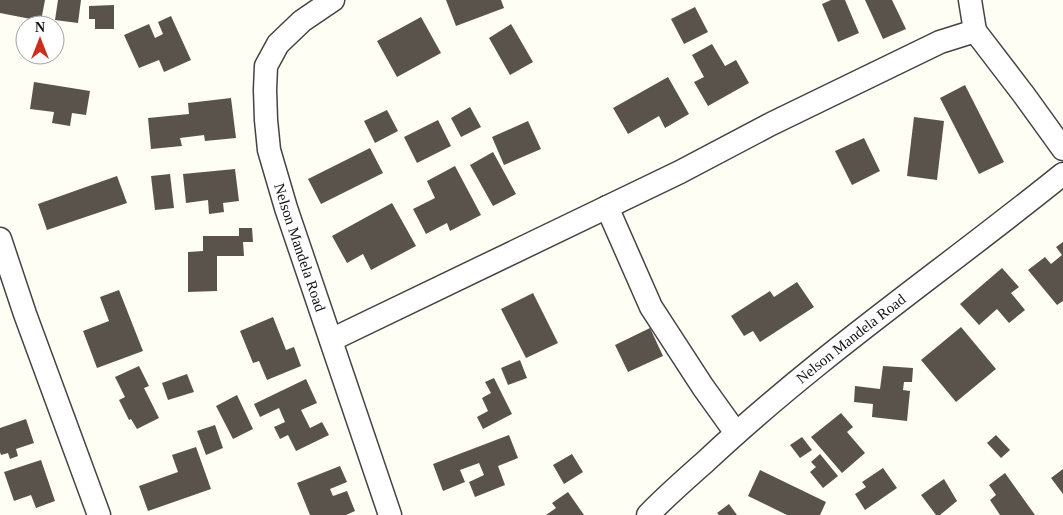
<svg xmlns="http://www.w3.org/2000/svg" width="1063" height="515" font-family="'Times New Roman',serif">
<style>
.building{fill:#5a534c}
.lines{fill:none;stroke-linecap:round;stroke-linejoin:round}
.minor-casing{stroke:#444;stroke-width:25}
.minor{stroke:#fff;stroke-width:22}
.labels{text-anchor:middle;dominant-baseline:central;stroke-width:5;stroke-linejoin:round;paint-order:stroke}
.street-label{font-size:15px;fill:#111;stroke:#fff}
</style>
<rect width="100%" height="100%" fill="#fffef4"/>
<!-- building -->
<g class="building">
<polygon points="0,0 45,0 41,21 0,13"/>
<polygon points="58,0 81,0 78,23 55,20"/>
<polygon points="446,0 501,0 504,8 456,26"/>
<polygon points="831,0 845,0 859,33 838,42 822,4"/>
<polygon points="865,0 892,0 906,29 883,39"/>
<polygon points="114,5 114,29 95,29 95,19 89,19 89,6"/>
<polygon points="695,7 708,32 684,44 671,19"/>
<polygon points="171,16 191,60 164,72 159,60 139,68 124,35 149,24 155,38 163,34 158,22"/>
<polygon points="421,17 441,53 397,77 377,41"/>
<polygon points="511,24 533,62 510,75 489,38"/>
<polygon points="712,44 725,66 736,60 749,83 708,106 694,82 704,77 692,55"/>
<polygon points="668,77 689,114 665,128 659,116 628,134 613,108"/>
<polygon points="34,82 90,91 86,115 72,113 70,126 52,123 54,112 30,109"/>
<polygon points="965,85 1004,162 979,174 940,98"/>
<polygon points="231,98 236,138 205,141 204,135 180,138 182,146 151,149 148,118 189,114 188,103"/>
<polygon points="470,107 481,127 461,137 451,118"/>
<polygon points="387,110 398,131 375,143 364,121"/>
<polygon points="914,117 944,121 937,180 907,176"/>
<polygon points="438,120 451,146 417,163 404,137"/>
<polygon points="528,121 541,149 504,165 492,137"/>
<polygon points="864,138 880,171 852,185 835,151"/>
<polygon points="370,148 383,173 321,204 308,179"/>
<polygon points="493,152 516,194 493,206 470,165"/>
<polygon points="455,166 481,215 450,231 447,223 426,234 413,209 435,198 427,181"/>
<polygon points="235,169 239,201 223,203 224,212 209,214 208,200 186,203 183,174"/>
<polygon points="170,174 174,208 155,210 151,176"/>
<polygon points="117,176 127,203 47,230 38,204"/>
<polygon points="392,203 416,246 371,270 363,254 347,263 332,236"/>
<polygon points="239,228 252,228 253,242 243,242 244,256 217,256 217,291 188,292 188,252 203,251 203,236 239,236"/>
<polygon points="1063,242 1063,301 1057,305 1028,270 1045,257 1051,264 1062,255 1056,247"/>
<polygon points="1002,268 1019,287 1011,293 1025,310 1009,323 997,309 979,325 960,304"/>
<polygon points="797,282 814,307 760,342 753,331 744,336 731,316 770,291 774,297"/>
<polygon points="119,290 143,351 97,368 83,331 109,321 100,297"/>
<polygon points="533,293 558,343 526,358 501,309"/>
<polygon points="273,317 286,350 294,347 301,366 267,380 259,361 253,363 240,331"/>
<polygon points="961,327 996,369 956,402 921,360"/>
<polygon points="650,328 663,356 628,372 615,345"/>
<polygon points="520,360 527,378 508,385 501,368"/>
<polygon points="139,366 149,386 144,388 159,418 137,429 131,419 129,420 119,400 125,397 115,377"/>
<polygon points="883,366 913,368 912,382 904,382 903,390 910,391 907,421 872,417 873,404 854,402 855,386 880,389"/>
<polygon points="187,374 194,392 168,400 162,383"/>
<polygon points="494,378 512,414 483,429 477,417 488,411 482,398 491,393 485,382"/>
<polygon points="306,379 317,403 301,410 310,428 322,422 329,435 296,451 288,435 280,439 274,427 285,422 279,408 260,417 254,404"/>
<polygon points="237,395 253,429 233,439 216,406"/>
<polygon points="841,413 853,427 847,432 865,453 842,473 811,437"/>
<polygon points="26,419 34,443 16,449 18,456 10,459 8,453 1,455 0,452 0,428"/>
<polygon points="215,425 223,448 206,455 197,431"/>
<polygon points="509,435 518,458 498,466 505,485 475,497 469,482 484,475 479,463 460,470 465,482 443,491 433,464"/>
<polygon points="996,435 1010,450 1001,458 987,443"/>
<polygon points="802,437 812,450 800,458 790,445"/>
<polygon points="196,447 211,489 148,511 139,486 178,472 172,455"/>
<polygon points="572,454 583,472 564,484 553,465"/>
<polygon points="820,454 838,476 823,488 810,472 816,467 811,462"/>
<polygon points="41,460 55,501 36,508 31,495 14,501 4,472"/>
<polygon points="340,466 347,482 330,489 333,496 347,491 355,511 346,515 310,515 297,483"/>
<polygon points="883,468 897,488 865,510 855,494 866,487 862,482"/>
<polygon points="1063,469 1063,494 1051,478"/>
<polygon points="760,470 826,502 820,515 787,515 748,496"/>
<polygon points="1005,473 1035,515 1000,515 990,500 996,495 989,485"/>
<polygon points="944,479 957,501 940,515 936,515 921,495"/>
<polygon points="568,492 584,515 546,515 556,508 552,503"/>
<polygon points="729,504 737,515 719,515 717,513"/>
</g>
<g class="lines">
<!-- minor casing -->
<g class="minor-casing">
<g id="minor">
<path id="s1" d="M 333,0 L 302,21 L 278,44 L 266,66 L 265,90 L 266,120 L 269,150 L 286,208 L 390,515"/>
<polyline points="975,31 1024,95 1063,149"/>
<polyline points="607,207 651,307 703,387 736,433"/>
<polyline points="0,239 25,314 99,515"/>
<polyline points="331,340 680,172 771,124 940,42 975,31 970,0"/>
<path id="s2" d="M 648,515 C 666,496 687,478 706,461 C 818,356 944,270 1063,174"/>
</g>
</g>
<!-- minor -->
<use href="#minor" class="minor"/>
</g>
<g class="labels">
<!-- street labels -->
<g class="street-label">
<text stroke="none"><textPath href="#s1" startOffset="282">Nelson Mandela Road</textPath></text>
<text stroke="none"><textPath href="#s2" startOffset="269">Nelson Mandela Road</textPath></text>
</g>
</g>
<!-- north arrow -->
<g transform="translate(40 40)"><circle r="24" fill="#ffffff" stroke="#a0a0a0"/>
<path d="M0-4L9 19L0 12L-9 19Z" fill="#cb2d1e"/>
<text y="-8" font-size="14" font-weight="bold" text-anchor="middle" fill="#111111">N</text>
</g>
</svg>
